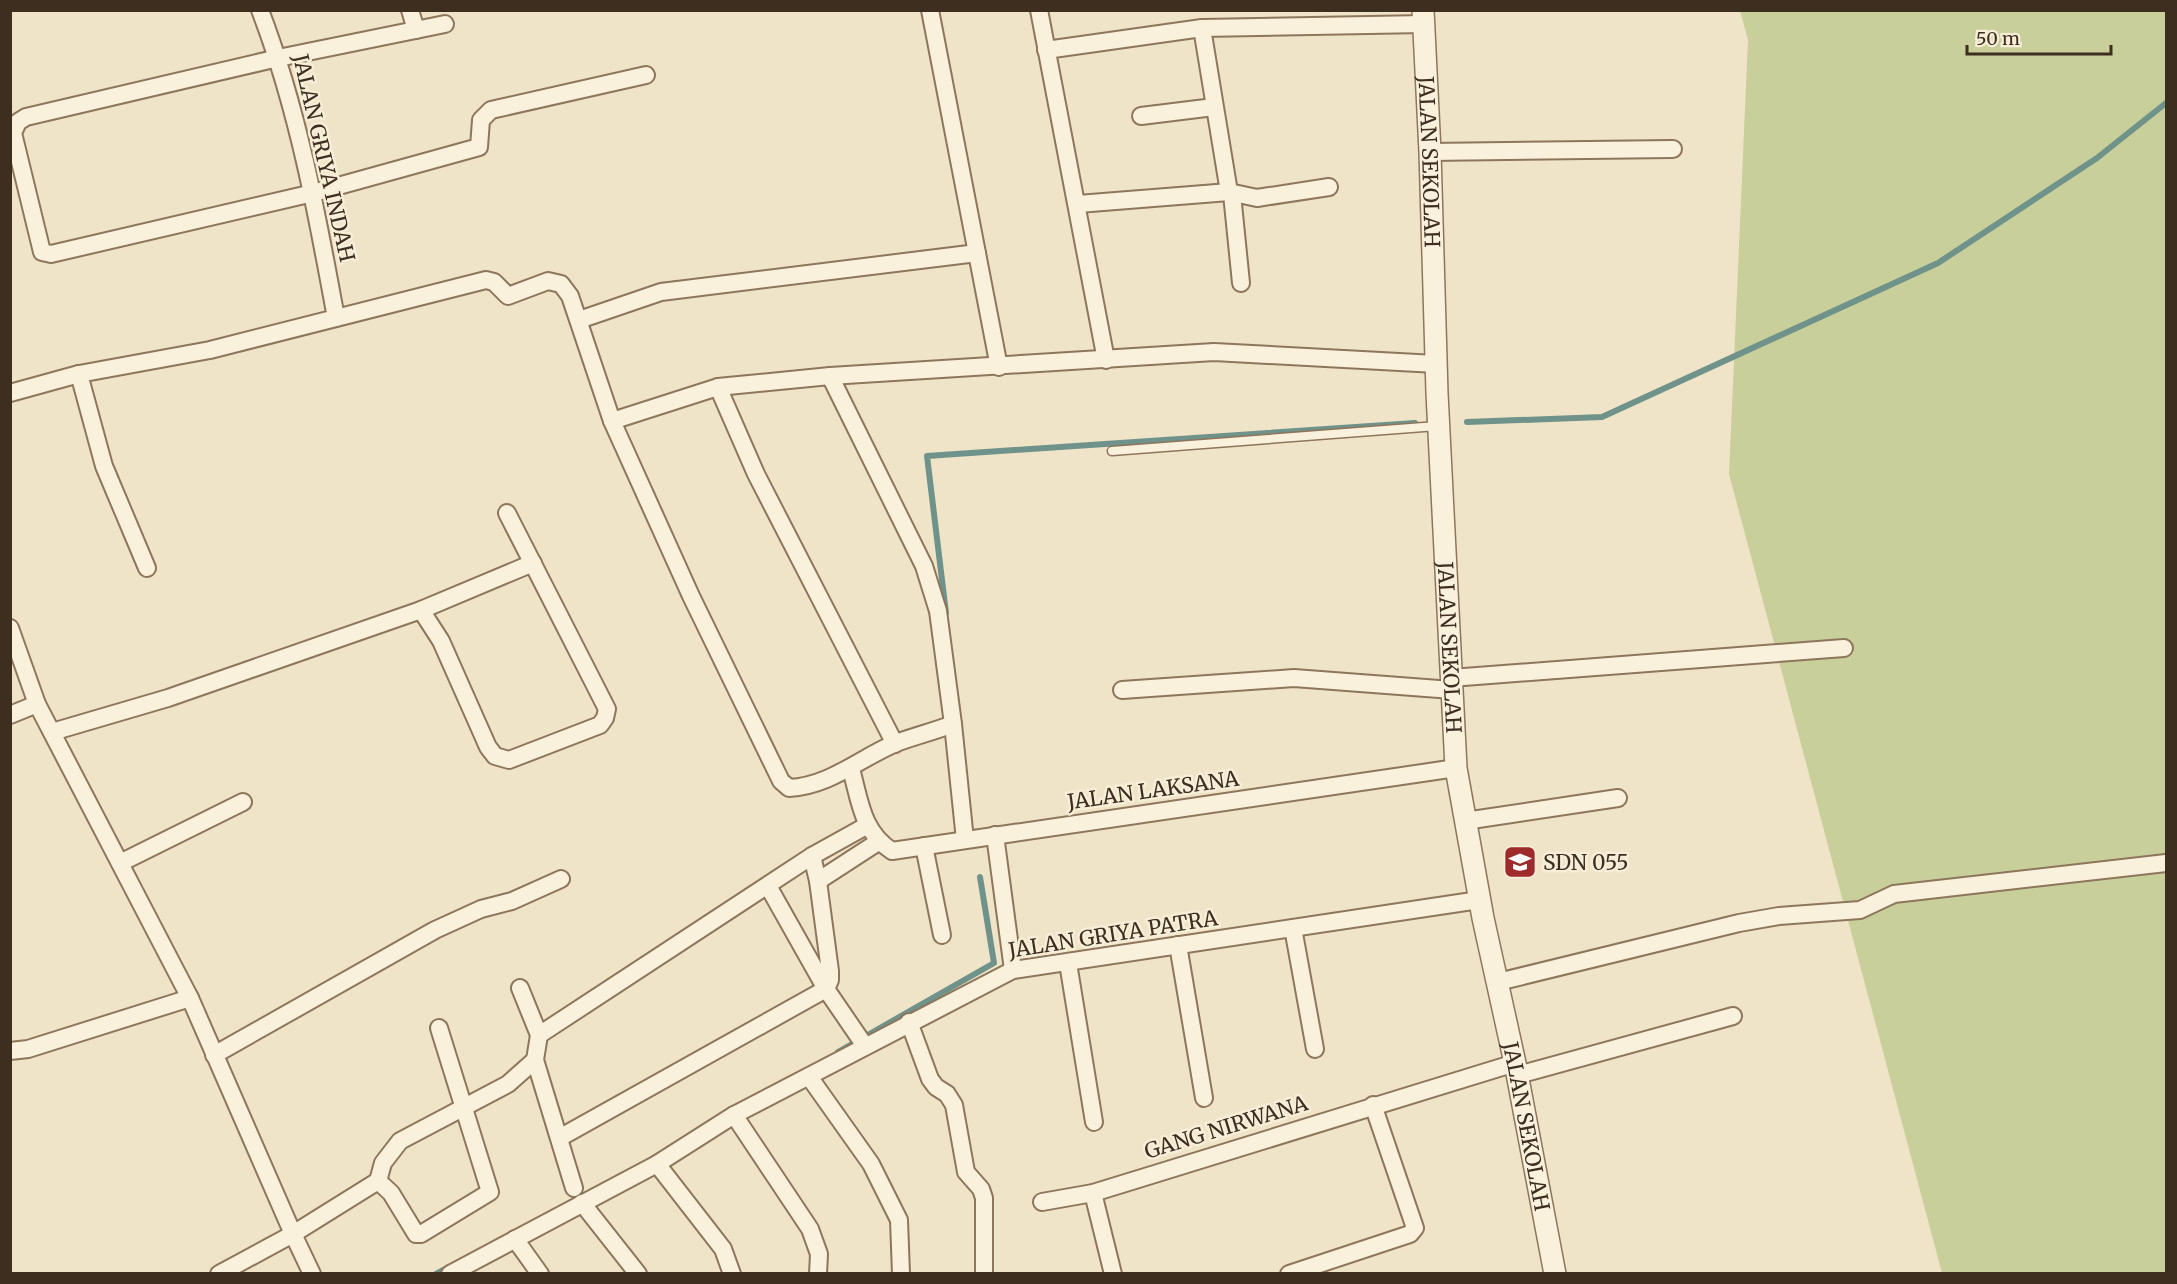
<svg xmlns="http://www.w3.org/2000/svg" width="2177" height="1284" font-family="Merriweather,serif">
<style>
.green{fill:#c9cf9b}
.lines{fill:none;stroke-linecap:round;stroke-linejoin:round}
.stream{stroke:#6f938a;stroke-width:6}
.service-casing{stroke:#8d765c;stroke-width:11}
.minor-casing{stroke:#8d765c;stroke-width:20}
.tertiary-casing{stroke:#8d765c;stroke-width:24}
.service{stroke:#faf1dc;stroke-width:8}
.minor{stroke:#faf1dc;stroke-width:16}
.tertiary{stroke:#faf1dc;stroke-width:21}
.labels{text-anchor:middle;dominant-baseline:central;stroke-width:5;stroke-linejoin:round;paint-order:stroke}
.street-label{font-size:21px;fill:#3d2e20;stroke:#f7eed8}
.poi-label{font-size:21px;fill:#3d2e20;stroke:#f7eed8;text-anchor:start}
</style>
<rect width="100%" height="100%" fill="#f0e4c8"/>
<!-- green -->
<polygon class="green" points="1740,11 2166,11 2166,1273 1942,1273 1729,474 1748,40"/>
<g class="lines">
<!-- stream -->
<g class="stream">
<polyline points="1467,422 1602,417 1938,263 2097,158 2166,103"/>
<polyline points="946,613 927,456 1415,423"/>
<polyline points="838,1052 994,963 980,877"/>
<polyline points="436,1274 449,1267"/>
</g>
<!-- service casing -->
<g class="service-casing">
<polyline id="service" points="1112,451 1437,426"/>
</g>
<!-- minor casing -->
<g class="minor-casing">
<g id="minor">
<path d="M 260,10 C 298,109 317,214 336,318"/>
<polyline points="410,10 416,30"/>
<polyline points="930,10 999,367"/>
<polyline points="1039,10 1106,360"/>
<polyline points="445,24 278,58 26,117 18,122 13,133 42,252 51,254 313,193 479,147 481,120 491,110 646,75"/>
<polyline points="1202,28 1229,192 1257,198 1329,187"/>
<polyline points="1046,50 1202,28 1425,24"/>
<polyline points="1141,116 1214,107"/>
<polyline points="1430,152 1673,149"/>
<polyline points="1232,194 1241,283"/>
<polyline points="1078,204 1229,192"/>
<polyline points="579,320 661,292 977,253"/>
<polyline points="79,374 104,466 147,568"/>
<polyline points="718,387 756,474 895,744"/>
<path d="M 10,393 L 79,374 L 210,350 L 486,280 L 494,282 L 508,296 L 548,281 L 561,284 L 570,296 L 612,421 L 691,596 L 781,781 L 789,788 C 830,786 860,758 896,743 C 915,736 935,731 953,724 L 938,611 L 924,566 L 830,376"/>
<polyline points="612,421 718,387 830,376 1214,352 1436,364"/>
<polyline points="421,610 533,563"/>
<polyline points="10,628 37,704 190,998 293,1234 219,1274"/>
<polyline points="1451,678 1844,648"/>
<polyline points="1122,690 1294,678 1452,690"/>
<polyline points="10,715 37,704"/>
<polyline points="953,724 965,840"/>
<polyline points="52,732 168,698 421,610 441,641 488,747 495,756 509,760 600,725 605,718 607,709 507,513"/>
<path d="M 851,769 C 860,801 862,832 892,851 L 1456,768"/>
<polyline points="1465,821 1618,798"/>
<polyline points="995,835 1013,970"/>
<polyline points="924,846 942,935"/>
<polyline points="120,863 243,802"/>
<polyline points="818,881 878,842"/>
<polyline points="768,886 826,989 865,1046"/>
<polyline points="1293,928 1315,1049"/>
<polyline points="1178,945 1204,1098"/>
<polyline points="1068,963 1094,1122"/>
<polyline points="1498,982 1739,923 1779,916 1860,910 1894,894 2166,863"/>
<polyline points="520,988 539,1035 535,1060 574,1188"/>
<polyline points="909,1022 930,1079 936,1087 947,1094 954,1105 966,1172 981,1189 984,1198 984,1274"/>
<polyline points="539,1035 812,856 866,826"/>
<polyline points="10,1051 28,1049 190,998"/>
<polyline points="214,1055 435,930 481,909 512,901 561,879"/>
<polyline points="1518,1075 1733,1016"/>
<polyline points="810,1078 871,1164 899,1220 901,1274"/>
<polyline points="734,1115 810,1229 819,1254 818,1274"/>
<polyline points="561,1137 826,989 830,980 830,971 818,881 812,856"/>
<polyline points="657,1164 723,1249 732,1274"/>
<polyline points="378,1181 391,1193 416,1234 421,1234 490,1192 439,1028"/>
<polyline points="1093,1193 1113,1274"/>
<polyline points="1042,1202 1093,1193 1515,1063"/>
<polyline points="582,1203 638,1274"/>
<polyline points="515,1239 540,1274"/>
<polyline points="312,1274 293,1234 378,1181 383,1163 400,1141 508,1084 535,1060"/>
<polyline points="450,1274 657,1164 734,1115 1013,970 1479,900"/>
<polyline points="1289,1274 1410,1234 1415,1228 1373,1105"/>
</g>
</g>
<!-- tertiary casing -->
<g class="tertiary-casing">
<g id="tertiary">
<path id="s1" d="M 1423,10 L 1430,152 L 1437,393 L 1456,768 L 1483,918 L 1515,1063 L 1555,1274"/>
</g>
</g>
<!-- service -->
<use href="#service" class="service"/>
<!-- minor -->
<use href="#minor" class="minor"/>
<!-- tertiary -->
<use href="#tertiary" class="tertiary"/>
</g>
<!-- icons -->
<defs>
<g id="school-square" transform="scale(1.725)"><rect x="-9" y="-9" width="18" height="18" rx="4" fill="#9e2a2b" stroke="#f7eed8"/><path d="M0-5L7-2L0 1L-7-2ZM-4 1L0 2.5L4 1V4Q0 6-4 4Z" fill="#fff"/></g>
</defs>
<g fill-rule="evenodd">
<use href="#school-square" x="1520" y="862"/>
</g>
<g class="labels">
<!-- street labels -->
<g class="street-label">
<text transform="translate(324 158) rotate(77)">JALAN GRIYA INDAH</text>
<text stroke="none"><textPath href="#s1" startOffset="152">JALAN SEKOLAH</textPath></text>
<text stroke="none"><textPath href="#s1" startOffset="638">JALAN SEKOLAH</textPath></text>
<text transform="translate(1153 790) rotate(-8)">JALAN LAKSANA</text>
<text transform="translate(1113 934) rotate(-9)">JALAN GRIYA PATRA</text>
<text stroke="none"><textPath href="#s1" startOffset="1124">JALAN SEKOLAH</textPath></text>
<text transform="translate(1226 1127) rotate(-17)">GANG NIRWANA</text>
</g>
<!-- poi labels -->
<g class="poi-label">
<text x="1543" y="862">SDN 055</text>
</g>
</g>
<!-- border -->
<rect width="2177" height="1284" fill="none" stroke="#3d2e20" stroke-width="24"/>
<!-- scale -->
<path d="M1967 45v9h144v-9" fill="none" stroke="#3d2e20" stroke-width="3"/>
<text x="1976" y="45" font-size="18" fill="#3d2e20" stroke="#f7eed8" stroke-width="4.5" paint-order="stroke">50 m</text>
</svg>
